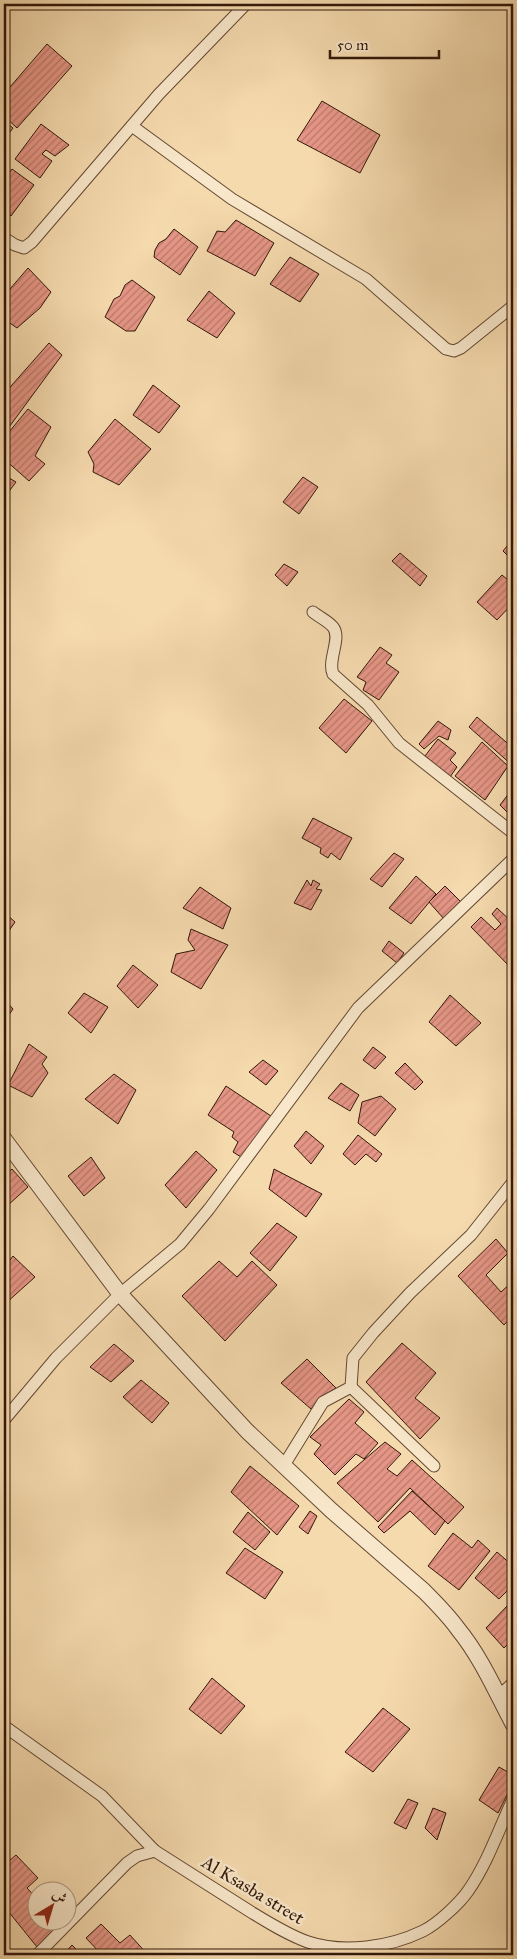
<svg xmlns="http://www.w3.org/2000/svg" width="517" height="1959" font-family="'IM FELL Great Primer',Amiri,serif">
<style>
.building{fill:url(#building-hatch);stroke:#321709}
.lines{fill:none;stroke-linecap:round;stroke-linejoin:round}
.minor-casing{stroke:#634832;stroke-width:13}
.tertiary-casing{stroke:#634832;stroke-width:17}
.minor{stroke:#f8e7ca;stroke-width:11}
.tertiary{stroke:#f8e7ca;stroke-width:15}
.labels{text-anchor:middle;dominant-baseline:central;stroke-width:5;stroke-linejoin:round;paint-order:stroke}
.street-label{font-size:18px;fill:#321709;stroke:#f8e7ca}
</style>
<defs>
<pattern id="building-hatch" width="6" height="6" patternUnits="userSpaceOnUse" patternTransform="scale(1.25)"><rect width="6" height="6" fill="#e69686"/><path d="M-1 1l2-2M0 6l6-6M5 7l2-2" fill="none" stroke="#bb796c"/></pattern>
</defs>
<rect width="100%" height="100%" fill="#f5daae"/>
<filter id="stains"><feTurbulence type="fractalNoise" baseFrequency=".004" numOctaves="4"/><feColorMatrix values="0 0 0 0 .2 0 0 0 0 .09 0 0 0 0 .02 0 0 0 .5 -.17"/></filter>
<radialGradient id="worn" r=".72"><stop offset=".6" stop-color="#630" stop-opacity="0"/><stop offset="1" stop-color="#630" stop-opacity=".3"/></radialGradient>
<!-- building -->
<g class="building">
<polygon points="47,44 72,66 17,128 4,116 4,94"/>
<polygon points="322,101 380,135 360,173 297,140"/>
<polygon points="4,121 13,128 4,140"/>
<polygon points="41,124 69,145 55,156 46,150 42,154 52,161 40,178 15,159"/>
<polygon points="12,169 34,185 11,216 4,210 4,180"/>
<polygon points="236,220 274,243 255,276 207,251 217,231 225,232"/>
<polygon points="174,229 198,247 180,275 154,257 155,250 159,243 166,239"/>
<polygon points="290,257 319,274 300,302 270,284"/>
<polygon points="28,268 51,292 40,308 17,328 4,319 4,296"/>
<polygon points="132,280 155,297 135,331 126,331 105,317 114,299 120,296 125,285"/>
<polygon points="209,291 235,313 217,338 187,320"/>
<polygon points="49,343 62,355 4,434 4,394"/>
<polygon points="153,385 180,406 159,433 133,415"/>
<polygon points="28,409 51,427 35,456 45,464 29,481 4,459 4,438"/>
<polygon points="115,419 151,449 119,485 93,472 94,464 88,452"/>
<polygon points="4,475 16,482 4,498"/>
<polygon points="303,477 318,487 299,514 283,502"/>
<polygon points="513,539 513,561 503,551"/>
<polygon points="400,553 427,576 420,586 392,561"/>
<polygon points="284,564 298,572 287,586 275,575"/>
<polygon points="502,575 513,584 513,603 497,620 477,602"/>
<polygon points="380,647 392,655 386,663 399,672 379,700 363,690 366,682 357,677"/>
<polygon points="344,699 372,721 346,753 319,728"/>
<polygon points="477,717 513,748 513,766 469,727"/>
<polygon points="438,721 451,730 448,740 439,736 424,749 419,744"/>
<polygon points="438,739 456,753 450,760 457,767 450,777 425,756"/>
<polygon points="482,742 508,766 485,800 455,776"/>
<polygon points="513,788 513,818 500,805"/>
<polygon points="313,818 352,838 340,860 331,853 328,858 320,853 321,848 302,838"/>
<polygon points="394,853 404,859 382,887 370,879"/>
<polygon points="416,876 436,894 411,924 389,908"/>
<polygon points="307,880 311,886 313,880 320,884 316,889 322,890 311,910 294,903"/>
<polygon points="445,886 461,902 444,919 429,902"/>
<polygon points="200,887 231,908 223,929 183,908"/>
<polygon points="497,908 513,923 513,970 471,927 481,917 495,930 501,924 492,914"/>
<polygon points="4,912 15,922 4,938"/>
<polygon points="191,929 228,945 201,989 171,972 176,954 195,950 188,940"/>
<polygon points="389,941 404,953 397,963 382,951"/>
<polygon points="133,965 158,985 138,1008 117,986"/>
<polygon points="84,993 108,1007 91,1033 68,1013"/>
<polygon points="450,995 481,1023 456,1046 429,1022"/>
<polygon points="4,999 13,1009 4,1022"/>
<polygon points="29,1044 47,1057 42,1064 48,1073 32,1097 8,1085"/>
<polygon points="373,1047 386,1057 375,1069 363,1060"/>
<polygon points="263,1060 278,1071 266,1085 249,1072"/>
<polygon points="405,1063 423,1082 415,1090 395,1073"/>
<polygon points="114,1074 136,1090 118,1124 85,1099"/>
<polygon points="341,1083 359,1095 350,1111 328,1098"/>
<polygon points="226,1086 271,1116 241,1157 233,1152 238,1142 232,1137 234,1132 208,1115"/>
<polygon points="381,1096 396,1109 375,1136 358,1123 362,1102"/>
<polygon points="306,1131 324,1146 311,1164 294,1146"/>
<polygon points="358,1135 382,1154 376,1162 366,1154 355,1165 343,1154"/>
<polygon points="196,1151 217,1170 186,1208 165,1185"/>
<polygon points="91,1157 105,1178 84,1196 68,1176"/>
<polygon points="12,1169 28,1187 7,1206 4,1202 4,1176"/>
<polygon points="274,1169 322,1194 306,1217 269,1189"/>
<polygon points="277,1223 297,1237 270,1271 250,1253"/>
<polygon points="496,1239 508,1253 486,1275 501,1292 512,1282 513,1283 513,1315 504,1325 458,1276"/>
<polygon points="13,1256 35,1277 6,1303 4,1301 4,1268"/>
<polygon points="219,1261 237,1277 252,1261 277,1285 225,1341 182,1296"/>
<polygon points="402,1343 436,1373 415,1398 440,1418 420,1439 366,1382"/>
<polygon points="114,1344 134,1361 111,1382 90,1367"/>
<polygon points="307,1359 336,1388 321,1397 311,1409 281,1383"/>
<polygon points="141,1380 169,1403 152,1423 123,1397"/>
<polygon points="349,1399 364,1412 355,1423 378,1443 364,1459 356,1454 335,1475 314,1454 321,1445 310,1437"/>
<polygon points="385,1442 401,1454 387,1469 397,1476 412,1460 464,1507 448,1524 410,1488 378,1522 337,1483"/>
<polygon points="250,1466 299,1506 277,1535 231,1492"/>
<polygon points="412,1491 445,1521 435,1535 410,1511 384,1533 378,1527"/>
<polygon points="310,1511 317,1516 308,1534 299,1527"/>
<polygon points="248,1512 270,1532 255,1550 233,1532"/>
<polygon points="453,1533 472,1548 478,1540 490,1551 459,1590 428,1566"/>
<polygon points="245,1548 283,1572 265,1599 226,1573"/>
<polygon points="497,1552 513,1566 513,1585 499,1599 475,1578"/>
<polygon points="513,1600 513,1611 508,1605"/>
<polygon points="508,1605 513,1611 513,1639 504,1648 486,1628"/>
<polygon points="212,1678 245,1706 221,1734 189,1709"/>
<polygon points="383,1708 410,1729 373,1772 345,1752"/>
<polygon points="499,1767 513,1775 513,1783 498,1813 479,1800"/>
<polygon points="408,1799 418,1803 406,1829 394,1823"/>
<polygon points="433,1808 446,1813 437,1840 425,1828"/>
<polygon points="4,1854 9,1861 16,1855 38,1878 27,1888 38,1900 38,1922 57,1922 59,1924 37,1947 4,1906"/>
<polygon points="101,1924 120,1943 130,1935 148,1955 102,1955 86,1938"/>
<polygon points="72,1945 82,1955 63,1955"/>
</g>
<g class="lines">
<!-- minor casing -->
<g class="minor-casing">
<g id="minor">
<polyline points="132,126 232,199 366,279 446,349 454,351 461,348 513,306"/>
<polyline points="4,238 15,245 24,248 32,242 159,94 246,4"/>
<path d="M 313,612 C 319,617 328,621 333,627 C 342,638 327,660 333,674 L 368,705 L 399,743 L 513,833"/>
<polyline points="351,1387 434,1466"/>
<polyline points="4,1420 56,1358 120,1294 180,1244 209,1209 358,1008 513,859"/>
<polyline points="284,1465 323,1402 351,1387 353,1358 373,1333 410,1293 471,1235 513,1182"/>
<polyline points="499,1696 513,1683"/>
<polyline points="4,1726 102,1796 155,1851"/>
<path d="M 37,1955 L 127,1863 L 137,1856 L 155,1851 C 187,1871 219,1892 251,1912 C 269,1923 288,1935 308,1942 C 344,1954 390,1947 423,1931 C 437,1924 459,1904 468,1891 C 487,1864 499,1829 513,1799"/>
</g>
</g>
<!-- tertiary casing -->
<g class="tertiary-casing">
<path id="tertiary" d="M 4,1139 L 120,1294 L 247,1431 L 332,1511 L 424,1591 C 436,1603 448,1615 458,1629 C 481,1657 496,1692 513,1724"/>
</g>
<!-- minor -->
<use href="#minor" class="minor"/>
<!-- tertiary -->
<use href="#tertiary" class="tertiary"/>
</g>
<g class="labels">
<!-- street labels -->
<g class="street-label">
<text transform="translate(253 1890) rotate(31)">Al Ksasba street</text>
</g>
</g>
<!-- margin -->
<rect width="517" height="1959" fill="none" stroke="#f5daae" stroke-width="20"/>
<rect x="5" y="5" width="507" height="1949" fill="none" stroke="#321709" stroke-width="2.5"/>
<rect x="10" y="10" width="497" height="1939" fill="none" stroke="#321709"/>
<!-- north arrow -->
<g transform="translate(52 1906) rotate(38)"><circle r="24" fill="#f8e7ca" stroke="#a9947d"/>
<path d="M0-4L9 19L0 12L-9 19Z" fill="#8f2418"/>
<text y="-8" font-size="14" font-weight="bold" text-anchor="middle" fill="#321709">ش</text>
</g>
<!-- scale -->
<path d="M330 50v8h109v-8" fill="none" stroke="#321709" stroke-width="2.5"/>
<text x="337" y="50" font-size="15" fill="#321709" stroke="#f8e7ca" stroke-width="4" paint-order="stroke">50 m</text>
<rect width="100%" height="100%" filter="url(#stains)"/>
<rect width="100%" height="100%" fill="url(#worn)"/>
</svg>
